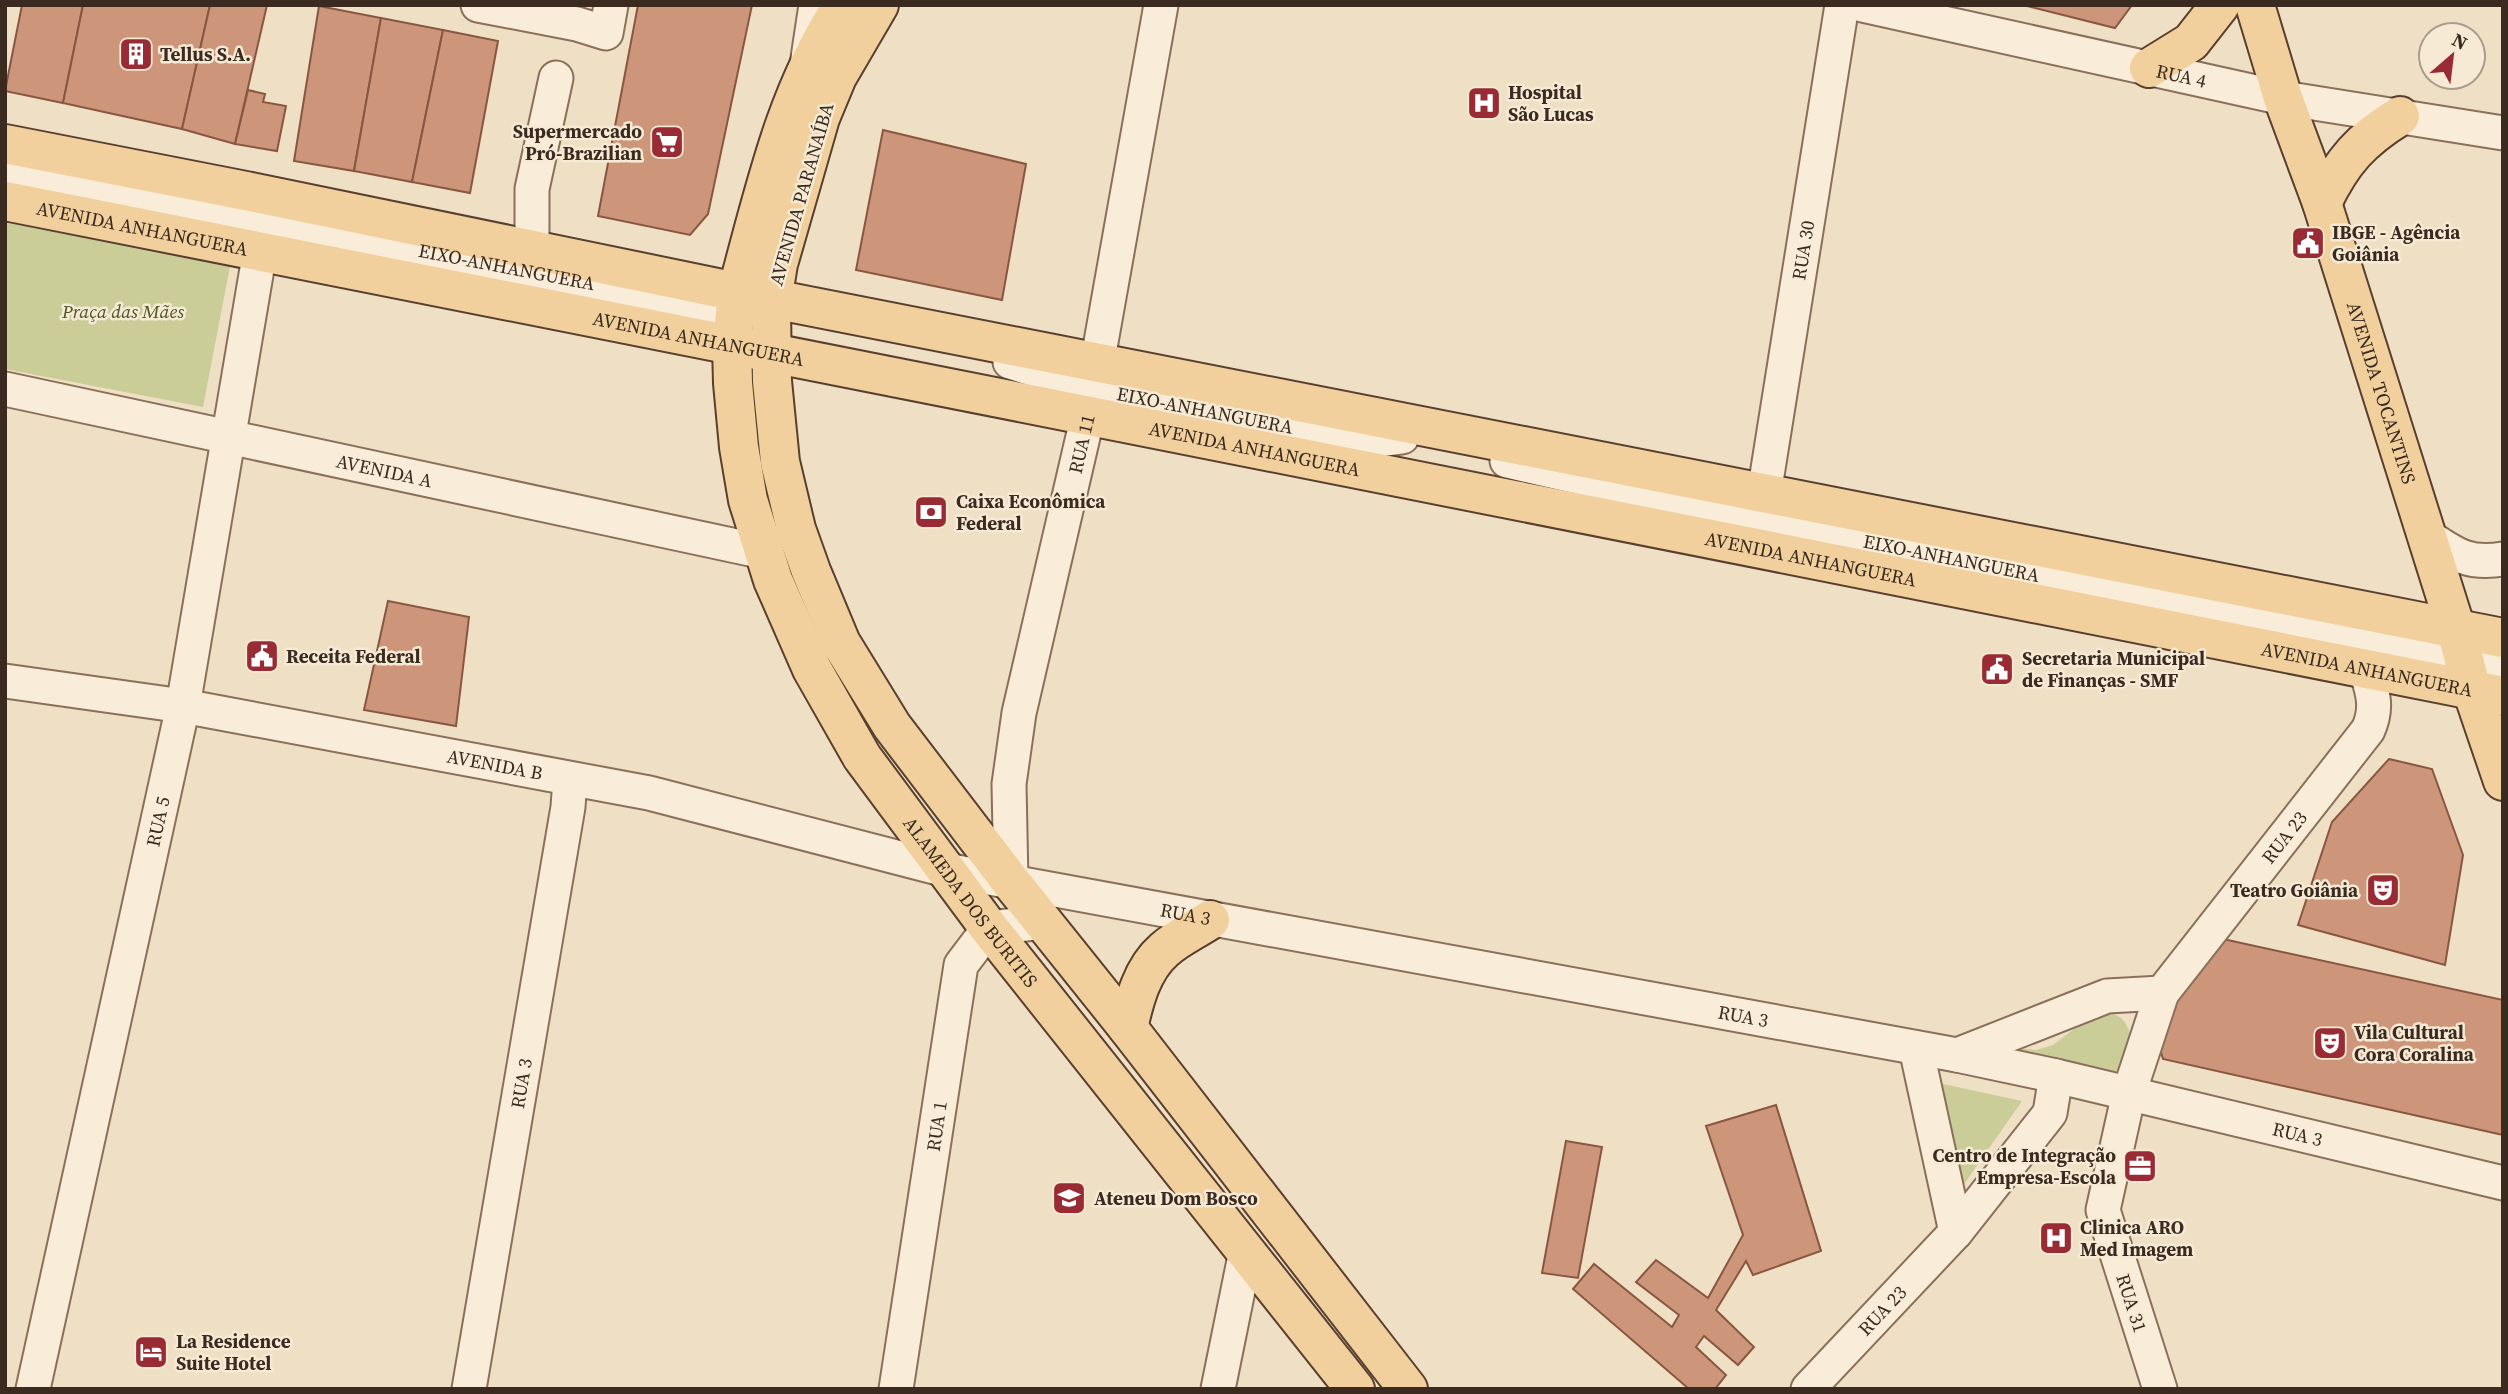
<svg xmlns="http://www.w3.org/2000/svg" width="2508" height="1394" font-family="'Source Serif 4',serif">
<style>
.green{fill:#cbcd99}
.building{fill:#cd967b;stroke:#895741;stroke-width:2}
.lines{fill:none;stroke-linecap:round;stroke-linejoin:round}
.minor-casing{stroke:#8a705b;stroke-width:37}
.major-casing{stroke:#583f2f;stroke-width:42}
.minor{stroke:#f9edd9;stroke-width:33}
.major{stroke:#f1d09d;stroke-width:38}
.labels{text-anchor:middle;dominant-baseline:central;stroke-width:5;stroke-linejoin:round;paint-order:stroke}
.poi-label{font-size:19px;font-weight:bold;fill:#3a2a1f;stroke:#f6ead5;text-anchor:start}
.street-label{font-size:19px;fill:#3a2a1f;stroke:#f6ead5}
.park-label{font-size:19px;font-style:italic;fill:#4e5625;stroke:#f6ead5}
</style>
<rect width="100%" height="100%" fill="#efdfc5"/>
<!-- green -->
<g class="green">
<polygon points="5,207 233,251 203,407 5,369"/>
<path d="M 2100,1009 C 2106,1012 2116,1014 2121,1018 C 2136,1032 2135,1062 2116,1071 C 2111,1074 2104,1074 2100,1075 L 2004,1047 L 2036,1050 L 2053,1045 Z"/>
<polygon points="1906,1076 2022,1101 1939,1220"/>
</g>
<!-- building -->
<g class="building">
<polygon points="22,5 83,5 63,103 5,91"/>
<polygon points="83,5 210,5 182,129 63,103"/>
<polygon points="210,5 267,5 235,144 182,129"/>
<polygon points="638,5 752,5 708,214 690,235 598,216"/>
<polygon points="2023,5 2132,5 2115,28"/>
<polygon points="319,6 381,18 354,171 294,161"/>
<polygon points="381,18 443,30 412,182 354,171"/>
<polygon points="443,30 498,41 470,193 412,182"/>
<polygon points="248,90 265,94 263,102 286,106 277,151 235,144"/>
<polygon points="883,130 1026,164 1002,300 856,270"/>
<polygon points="388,601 469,617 456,726 364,710"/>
<polygon points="2389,759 2432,769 2463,855 2445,965 2298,925 2332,822"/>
<polygon points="2223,939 2503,1000 2503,1135 2163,1059 2153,1026"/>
<polygon points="1776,1105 1821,1251 1753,1275 1746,1261 1716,1310 1754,1347 1738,1365 1704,1336 1696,1347 1726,1375 1715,1389 1689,1389 1573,1289 1594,1264 1672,1327 1679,1315 1636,1282 1656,1260 1708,1298 1743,1235 1706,1126"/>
<polygon points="1566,1141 1602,1147 1578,1278 1542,1273"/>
</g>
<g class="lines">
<!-- minor casing -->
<g class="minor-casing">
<g id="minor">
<polyline points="478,5 577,24 606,33 611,5"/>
<path id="s1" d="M 1862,5 L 2283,98 L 2503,133"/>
<polyline points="808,58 816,5"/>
<path id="s2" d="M 5,170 L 742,312"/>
<polyline points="532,249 532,189 556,78"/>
<polygon points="1010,362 1095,368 1359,422 1402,437 1365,442 1093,388"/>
<path id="s3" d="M 5,389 L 764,552"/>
<path id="s4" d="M 1507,461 L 1806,529 L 2503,667"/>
<path id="s5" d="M 1764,494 L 1842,5"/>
<path d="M 2426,535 C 2454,554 2468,565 2503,559"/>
<path id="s6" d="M 5,681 L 183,706 L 649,793 L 946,870 L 1957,1055 L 2056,1076 L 2503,1183"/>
<path id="s7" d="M 1011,882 L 1009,784 L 1019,713 L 1088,415 L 1161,5"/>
<polyline points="1916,1048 1956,1232"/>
<polyline points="1957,1055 2107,996 2162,993"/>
<path id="s8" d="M 33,1389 L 183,706 L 260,251"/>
<path id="s9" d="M 469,1389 L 568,807 L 570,779"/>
<path id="s10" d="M 896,1389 L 961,965 L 989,928 L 1044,922"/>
<polyline points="1218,1389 1246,1251"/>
<path id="s11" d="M 1808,1389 L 1956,1232 L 2050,1113 L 2056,1076"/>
<path id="s12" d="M 2160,1389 L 2103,1210 L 2129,1093 L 2162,993 L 2368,730 C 2378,708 2373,693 2366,670 L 2388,660"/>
</g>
</g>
<!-- major casing -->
<g class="major-casing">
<g id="major">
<path id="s13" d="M 843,5 C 785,92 764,193 737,292 L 732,345 L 733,383 L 739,447 L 748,500 L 773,580 L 812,669 L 862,757 L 989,928 L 1355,1389"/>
<polyline points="879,5 837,77 820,118 778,264 771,307 772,381 780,462 796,529 811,571 841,643 892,726 1011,882 1128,1028 1408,1389"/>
<path id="s14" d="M 2255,5 L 2283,98 L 2322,203 L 2456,629 L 2472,690 L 2503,781"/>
<polyline points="2149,68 2191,42 2220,5"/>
<polyline points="5,144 246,191 737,292 2503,638"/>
<path id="s15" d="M 5,201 L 2503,696"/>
<path d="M 2322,203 C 2342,161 2361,140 2400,116"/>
<path d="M 1128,1028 C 1134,1001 1142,969 1164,950 C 1177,938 1195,930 1210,920"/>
</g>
</g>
<!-- minor -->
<use href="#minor" class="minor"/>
<!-- major -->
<use href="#major" class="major"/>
</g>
<!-- icons -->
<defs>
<g id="building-square" transform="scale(1.75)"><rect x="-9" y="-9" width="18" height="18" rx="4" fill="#992b35" stroke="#f6ead5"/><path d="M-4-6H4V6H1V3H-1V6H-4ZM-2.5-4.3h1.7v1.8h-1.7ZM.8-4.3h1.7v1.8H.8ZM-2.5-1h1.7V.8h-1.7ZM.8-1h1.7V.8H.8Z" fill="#fff"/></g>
<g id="hospital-square" transform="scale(1.75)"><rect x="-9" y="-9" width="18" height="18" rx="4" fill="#992b35" stroke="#f6ead5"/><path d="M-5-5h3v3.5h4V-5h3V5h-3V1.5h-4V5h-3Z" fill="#fff"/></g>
<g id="supermarket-square" transform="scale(1.75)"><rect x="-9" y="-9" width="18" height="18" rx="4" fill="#992b35" stroke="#f6ead5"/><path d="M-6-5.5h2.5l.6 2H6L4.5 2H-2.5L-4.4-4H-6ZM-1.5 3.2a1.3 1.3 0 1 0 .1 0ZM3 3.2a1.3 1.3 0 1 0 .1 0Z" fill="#fff"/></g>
<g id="civic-square" transform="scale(1.75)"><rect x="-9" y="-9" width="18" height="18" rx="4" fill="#992b35" stroke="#f6ead5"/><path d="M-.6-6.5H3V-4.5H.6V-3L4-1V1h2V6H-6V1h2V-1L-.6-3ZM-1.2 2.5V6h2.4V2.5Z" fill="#fff"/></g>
<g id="bank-square" transform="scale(1.75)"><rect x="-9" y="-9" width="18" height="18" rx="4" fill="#992b35" stroke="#f6ead5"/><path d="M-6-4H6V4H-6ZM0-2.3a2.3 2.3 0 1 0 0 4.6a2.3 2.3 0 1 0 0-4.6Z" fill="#fff"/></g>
<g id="theatre-square" transform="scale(1.75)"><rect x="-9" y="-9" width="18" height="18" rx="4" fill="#992b35" stroke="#f6ead5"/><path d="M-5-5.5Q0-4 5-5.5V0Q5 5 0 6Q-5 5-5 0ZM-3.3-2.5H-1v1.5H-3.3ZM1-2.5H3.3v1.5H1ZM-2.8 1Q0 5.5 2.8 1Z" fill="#fff"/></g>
<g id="office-square" transform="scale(1.75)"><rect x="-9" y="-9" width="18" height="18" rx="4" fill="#992b35" stroke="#f6ead5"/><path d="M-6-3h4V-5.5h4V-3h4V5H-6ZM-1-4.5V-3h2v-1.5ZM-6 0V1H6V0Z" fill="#fff"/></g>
<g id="school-square" transform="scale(1.75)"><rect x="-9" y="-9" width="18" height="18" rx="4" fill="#992b35" stroke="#f6ead5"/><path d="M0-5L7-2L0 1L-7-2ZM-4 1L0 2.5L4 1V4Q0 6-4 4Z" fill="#fff"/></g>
<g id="hotel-square" transform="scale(1.75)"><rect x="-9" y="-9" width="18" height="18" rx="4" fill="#992b35" stroke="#f6ead5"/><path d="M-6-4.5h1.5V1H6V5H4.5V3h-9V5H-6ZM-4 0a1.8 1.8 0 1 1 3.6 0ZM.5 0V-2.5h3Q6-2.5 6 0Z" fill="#fff"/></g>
</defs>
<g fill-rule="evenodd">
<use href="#building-square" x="136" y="54"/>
<use href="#hospital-square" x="1484" y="103"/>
<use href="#supermarket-square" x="667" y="142"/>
<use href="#civic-square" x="2308" y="243"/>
<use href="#bank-square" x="931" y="512"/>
<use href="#civic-square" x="262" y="656"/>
<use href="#civic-square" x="1997" y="669"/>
<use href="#theatre-square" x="2383" y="890"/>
<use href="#theatre-square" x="2330" y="1043"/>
<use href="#office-square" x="2140" y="1166"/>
<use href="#school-square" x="1069" y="1198"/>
<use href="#hospital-square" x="2056" y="1238"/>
<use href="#hotel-square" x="151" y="1352"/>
</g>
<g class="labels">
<!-- poi labels -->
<g class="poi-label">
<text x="160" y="54">Tellus S.A.</text>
<text x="1508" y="92">Hospital<tspan x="1508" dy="22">São Lucas</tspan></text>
<text x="642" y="131" text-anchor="end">Supermercado<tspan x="642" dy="22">Pró-Brazilian</tspan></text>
<text x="2332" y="232">IBGE - Agência<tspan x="2332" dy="22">Goiânia</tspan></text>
<text x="956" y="501">Caixa Econômica<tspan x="956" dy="22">Federal</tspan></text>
<text x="286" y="656">Receita Federal</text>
<text x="2022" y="658">Secretaria Municipal<tspan x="2022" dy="22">de Finanças - SMF</tspan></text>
<text x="2358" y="890" text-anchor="end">Teatro Goiânia</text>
<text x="2354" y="1032">Vila Cultural<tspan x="2354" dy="22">Cora Coralina</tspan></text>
<text x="2116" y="1155" text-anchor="end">Centro de Integração<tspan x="2116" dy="22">Empresa-Escola</tspan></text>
<text x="1094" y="1198">Ateneu Dom Bosco</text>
<text x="2080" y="1227">Clinica ARO<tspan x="2080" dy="22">Med Imagem</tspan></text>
<text x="176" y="1341">La Residence<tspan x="176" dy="22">Suite Hotel</tspan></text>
</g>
<!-- street labels -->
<g class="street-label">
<text stroke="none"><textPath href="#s1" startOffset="327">RUA 4</textPath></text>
<text transform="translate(801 194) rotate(-74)">AVENIDA PARANAÍBA</text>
<text stroke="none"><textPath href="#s15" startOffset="140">AVENIDA ANHANGUERA</textPath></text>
<text stroke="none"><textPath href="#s5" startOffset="247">RUA 30</textPath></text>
<text stroke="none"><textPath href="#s2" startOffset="511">EIXO-ANHANGUERA</textPath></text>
<text stroke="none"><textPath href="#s15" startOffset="707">AVENIDA ANHANGUERA</textPath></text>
<text stroke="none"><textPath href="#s14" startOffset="408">AVENIDA TOCANTINS</textPath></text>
<text transform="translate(1205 410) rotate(11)">EIXO-ANHANGUERA</text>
<text stroke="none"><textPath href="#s7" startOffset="446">RUA 11</textPath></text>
<text stroke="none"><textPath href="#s15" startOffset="1274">AVENIDA ANHANGUERA</textPath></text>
<text stroke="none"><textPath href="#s3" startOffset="388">AVENIDA A</textPath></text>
<text stroke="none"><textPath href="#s4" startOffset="455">EIXO-ANHANGUERA</textPath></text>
<text stroke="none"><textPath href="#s15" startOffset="1841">AVENIDA ANHANGUERA</textPath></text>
<text stroke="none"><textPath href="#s15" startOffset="2408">AVENIDA ANHANGUERA</textPath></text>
<text stroke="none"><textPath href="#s6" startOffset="497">AVENIDA B</textPath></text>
<text stroke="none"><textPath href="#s8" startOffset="581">RUA 5</textPath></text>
<text stroke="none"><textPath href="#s12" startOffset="611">RUA 23</textPath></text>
<text stroke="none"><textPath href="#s13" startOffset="980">ALAMEDA DOS BURITIS</textPath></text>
<text stroke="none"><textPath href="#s6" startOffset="1204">RUA 3</textPath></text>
<text stroke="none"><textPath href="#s6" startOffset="1771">RUA 3</textPath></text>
<text stroke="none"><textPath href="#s9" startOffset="310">RUA 3</textPath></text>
<text stroke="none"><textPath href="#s10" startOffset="266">RUA 1</textPath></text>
<text stroke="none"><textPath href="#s6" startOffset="2338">RUA 3</textPath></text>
<text transform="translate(2132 1303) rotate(72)">RUA 31</text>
<text stroke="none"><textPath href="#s11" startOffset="108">RUA 23</textPath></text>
</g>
<!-- park labels -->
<g class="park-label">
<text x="123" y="311">Praça das Mães</text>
</g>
</g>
<!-- border -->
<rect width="2508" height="1394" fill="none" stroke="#3a2a1f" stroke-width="14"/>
<!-- north arrow -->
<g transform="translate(2452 56) rotate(28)"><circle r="33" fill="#f6ead5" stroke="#ab9d8c" stroke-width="2"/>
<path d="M0-5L12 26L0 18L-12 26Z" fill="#992b35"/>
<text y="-10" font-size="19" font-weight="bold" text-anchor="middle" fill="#3a2a1f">N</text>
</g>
</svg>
